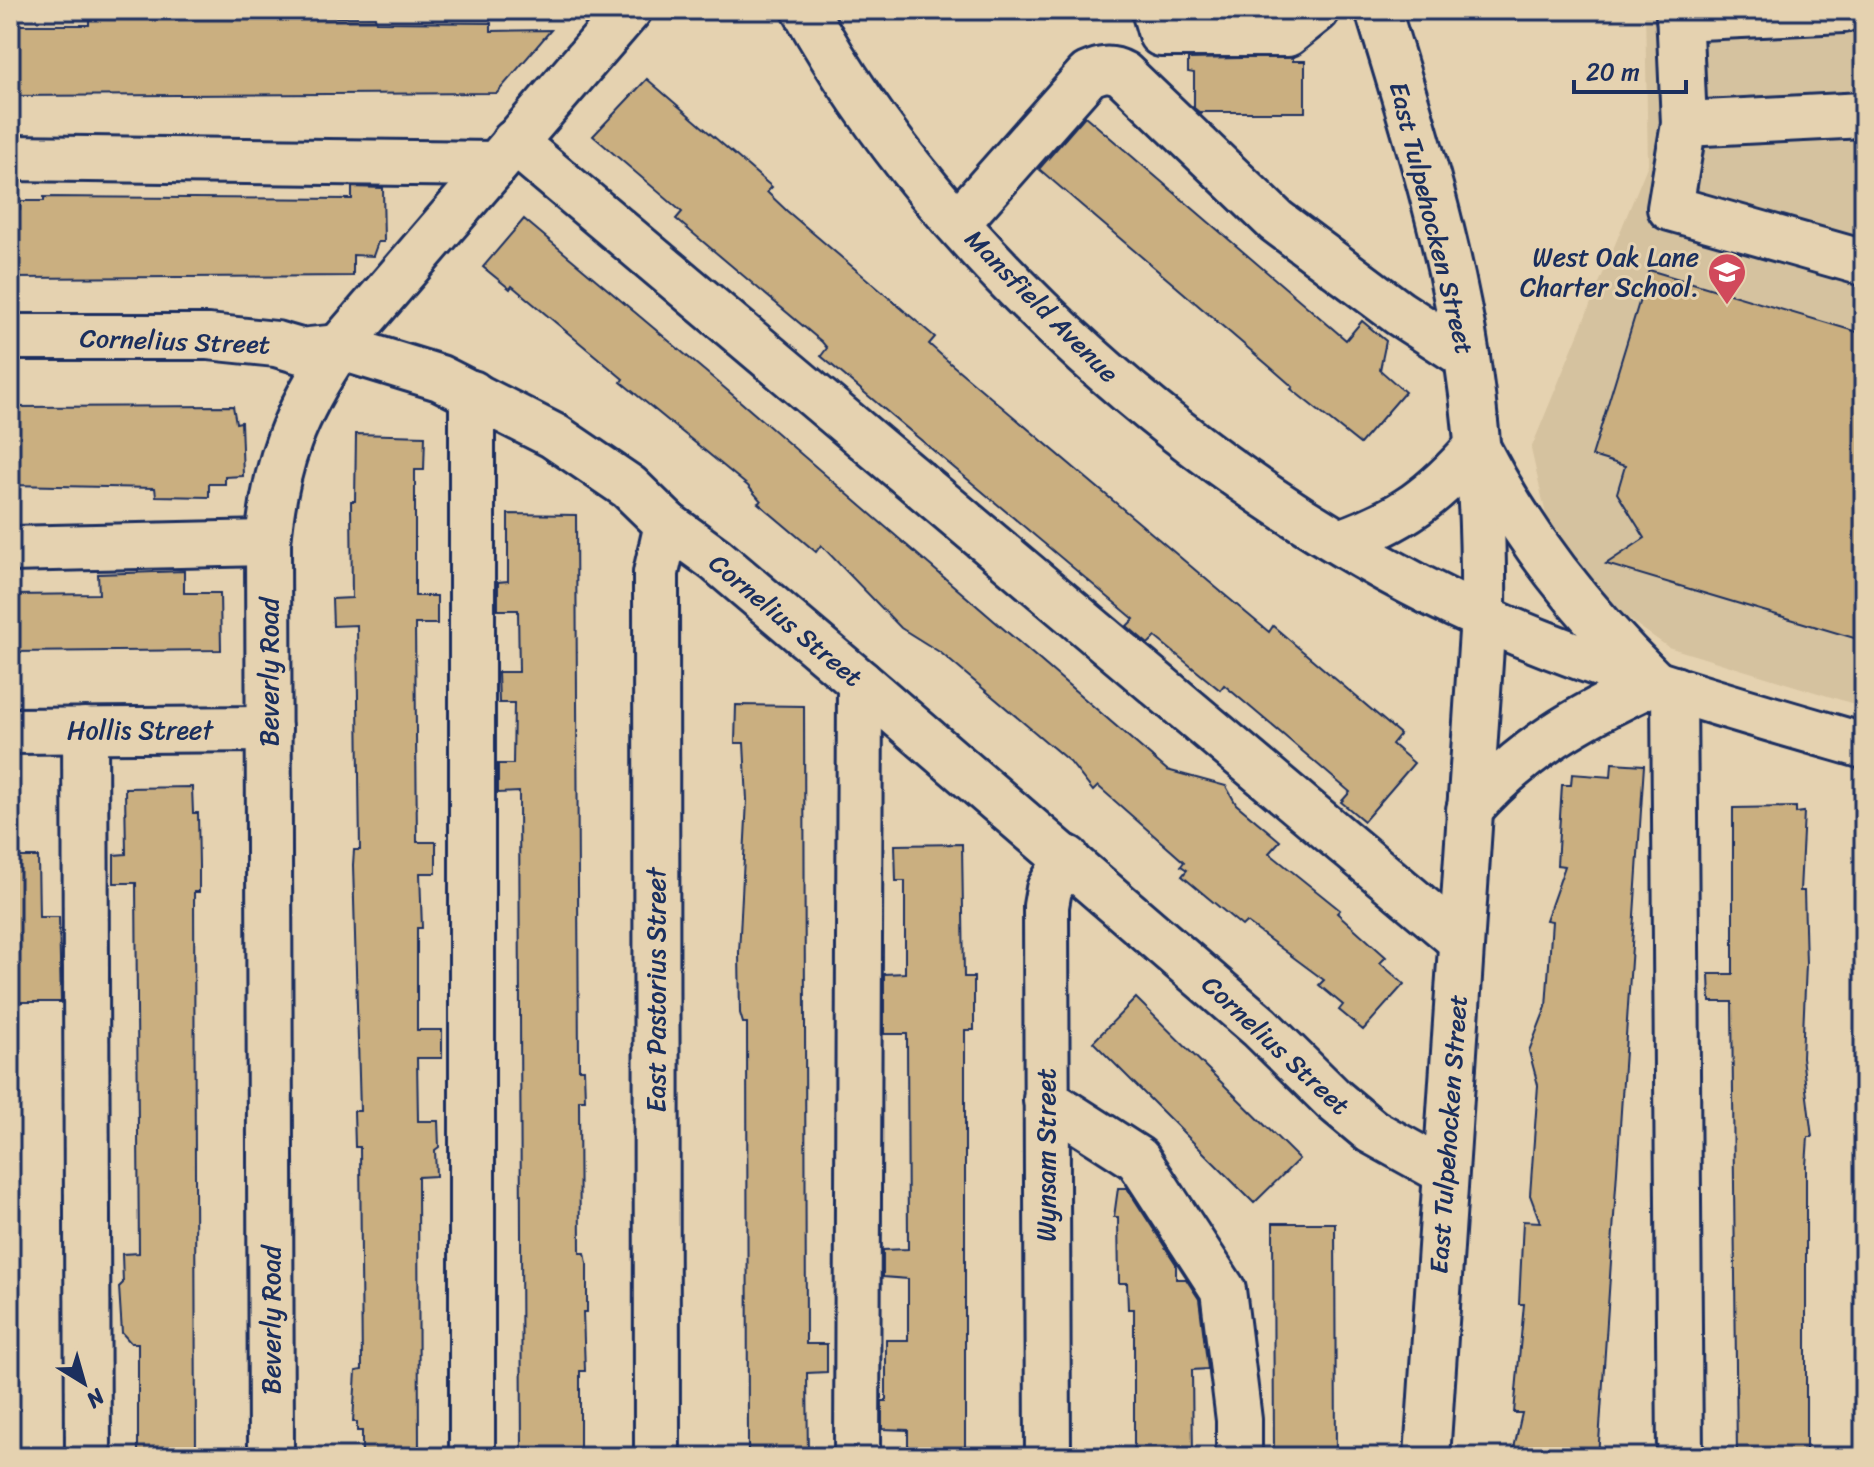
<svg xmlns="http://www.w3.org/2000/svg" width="1874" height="1467" font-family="Sriracha,sans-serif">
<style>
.built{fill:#d5c29f}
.building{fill:#caaf80;stroke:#1b2f5e;stroke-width:2}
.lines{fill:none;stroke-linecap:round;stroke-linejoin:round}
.minor-casing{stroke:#1b2f5e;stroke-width:50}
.minor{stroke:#e5d2b0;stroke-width:44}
.labels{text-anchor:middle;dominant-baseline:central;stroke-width:6;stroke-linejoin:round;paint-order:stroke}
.street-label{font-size:26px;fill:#1b2f5e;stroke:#e5d2b0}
.poi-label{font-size:26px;fill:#1b2f5e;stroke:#e5d2b0;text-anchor:end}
</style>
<rect width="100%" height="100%" fill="#e5d2b0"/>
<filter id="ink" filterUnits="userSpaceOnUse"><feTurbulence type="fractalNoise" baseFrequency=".0125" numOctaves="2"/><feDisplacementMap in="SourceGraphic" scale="16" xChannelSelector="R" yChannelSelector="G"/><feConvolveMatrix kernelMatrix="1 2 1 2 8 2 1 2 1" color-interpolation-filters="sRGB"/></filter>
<g filter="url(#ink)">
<!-- built -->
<polygon class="built" points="1645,10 1864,10 1864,707 1668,647 1603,601 1549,528 1531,449 1648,164"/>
<!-- building -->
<g class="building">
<polygon points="375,17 376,22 491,23 491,31 551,30 497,93 10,96 10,25 89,25 89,19 117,18"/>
<polygon points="1293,57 1293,61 1305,61 1305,112 1199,112 1194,108 1194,73 1188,72 1188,59"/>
<polygon points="647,79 772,187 767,192 787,211 935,337 929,344 950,363 1226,596 1269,632 1273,626 1400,734 1392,744 1414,763 1364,821 1341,802 1350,792 1287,738 1224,685 1220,690 1155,637 1148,644 1127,626 1134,619 821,356 827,348 822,342 676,219 682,212 593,136"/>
<polygon points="1085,116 1346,340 1362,321 1386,341 1380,370 1405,392 1360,444 1291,389 1293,387 1269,366 1039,169"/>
<polygon points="352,187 383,188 384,242 378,242 373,256 353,255 353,276 10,278 10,209 20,210 20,201 44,201 44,197 352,199"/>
<polygon points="524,219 713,378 1167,770 1226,786 1236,804 1280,841 1269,853 1340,910 1337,913 1386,957 1380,963 1404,984 1363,1030 1339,1010 1343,1005 1319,985 1324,980 1246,922 1242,926 1182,876 1187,870 1181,866 1184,862 1098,786 1093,791 1070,762 941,653 901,628 821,545 816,552 758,503 761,501 748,486 621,382 623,379 512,286 510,289 483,267"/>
<polygon points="1649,270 1864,334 1864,641 1606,564 1645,538 1617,493 1625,466 1592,456"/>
<polygon points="233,406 236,423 241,422 243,476 225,477 225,484 209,484 209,497 156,496 155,488 10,485 10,407"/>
<polygon points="356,434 425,436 424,470 415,470 415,596 437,596 437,624 415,624 417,842 436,842 436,873 420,873 422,928 417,928 417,1030 442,1030 442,1058 417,1058 418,1121 438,1121 439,1147 435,1150 436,1176 418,1177 419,1457 362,1457 362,1431 357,1431 357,1422 353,1422 356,1371 362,1370 360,1147 355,1147 354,1111 360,1111 353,865 354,850 360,850 357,625 333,626 332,599 352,598 351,501 355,501"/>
<polygon points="508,514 576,515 579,1069 584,1069 585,1100 579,1100 580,1253 585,1253 587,1263 587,1312 583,1312 585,1371 580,1371 580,1457 522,1457 519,792 498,793 498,764 513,764 514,703 499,703 498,672 519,672 518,610 498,610 498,582 508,581"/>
<polygon points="184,571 184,593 220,593 221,650 10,652 10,595 99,594 98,574"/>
<polygon points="736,705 804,706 806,1344 827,1344 827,1372 807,1373 808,1457 748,1457 747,1023 743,1023 740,1013 739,953 747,800 744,743 735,743"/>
<polygon points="1612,763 1644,765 1598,1457 1512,1457 1522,1413 1514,1413 1524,1304 1519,1304 1523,1221 1540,1222 1530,1195 1538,1085 1529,1051 1546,1007 1552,921 1546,920 1565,866 1557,865 1562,785 1571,785 1572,774 1611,777"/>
<polygon points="192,787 193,813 198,813 199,866 199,892 194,892 196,1457 138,1457 138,1343 131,1343 122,1333 119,1287 123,1283 122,1254 139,1253 136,883 114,883 114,855 126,854 125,788"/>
<polygon points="1796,807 1796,813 1804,812 1800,891 1804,891 1806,964 1802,1057 1812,1137 1808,1137 1806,1166 1806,1457 1737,1457 1732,1002 1710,1002 1709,974 1733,974 1733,808"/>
<polygon points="962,844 964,977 974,977 974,1030 965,1030 965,1457 908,1457 908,1430 882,1429 882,1401 886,1401 886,1340 908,1340 908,1279 883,1277 883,1250 908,1249 907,1034 884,1034 884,974 905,973 905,881 896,881 895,845"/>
<polygon points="10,857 38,857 39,917 59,917 61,1002 10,1002"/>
<polygon points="1136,998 1299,1159 1254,1203 1093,1042"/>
<polygon points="1118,1188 1127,1188 1176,1264 1176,1279 1186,1279 1199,1299 1208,1369 1192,1370 1193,1457 1134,1457 1134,1309 1128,1309 1127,1283 1119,1283 1118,1217 1114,1217"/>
<polygon points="1273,1223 1335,1223 1336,1457 1274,1457"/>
</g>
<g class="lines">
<!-- minor casing -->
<g class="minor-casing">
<g id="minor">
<path d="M 805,10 C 941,256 1202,484 1455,605 C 1585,667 1726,706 1864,746"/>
<polyline points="1154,10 1161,34 1287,34 1317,10"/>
<path d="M 1378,10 C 1413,124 1449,239 1467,357 C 1480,443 1484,530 1483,617 L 1427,1457"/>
<polyline points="1679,10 1684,124 1864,115"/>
<polyline points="1679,18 1843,10"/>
<polyline points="1684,124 1670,208 1864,263"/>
<polyline points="514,142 1460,940"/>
<polyline points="10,158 496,164"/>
<path d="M 958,222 L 1088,75 C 1101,69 1110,67 1123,74 L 1276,221 L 1399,313 L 1467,357"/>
<polyline points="10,337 208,337 276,344 300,351 339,347 440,378 554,436 629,487 667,524 715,559 860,682 1260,1027 1334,1100 1371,1131 1445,1172"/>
<polyline points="472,393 472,1457"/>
<path d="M 1340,542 C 1402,520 1434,496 1477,447 C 1523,537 1582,611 1654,682 C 1579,717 1524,748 1469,810"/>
<polyline points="10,549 268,543"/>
<polyline points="1674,689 1680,1457"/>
<polyline points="85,730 88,1457"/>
<polyline points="10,731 269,729"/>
<polyline points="1046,1100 1138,1159 1223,1290 1239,1420 1239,1457"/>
<path d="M 271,1457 L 268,543 C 275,463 294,414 339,347 L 629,10"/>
<polyline points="657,1457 656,573 667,524"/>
<polyline points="857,1457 860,682"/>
<polyline points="1048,1457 1046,906 1049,889 1067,858"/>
</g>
</g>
<!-- minor -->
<use href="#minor" class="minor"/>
</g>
</g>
<!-- icons -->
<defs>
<g id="school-pin" transform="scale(2)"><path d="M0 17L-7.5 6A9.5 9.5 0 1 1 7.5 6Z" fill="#d1495b" stroke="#e5d2b0"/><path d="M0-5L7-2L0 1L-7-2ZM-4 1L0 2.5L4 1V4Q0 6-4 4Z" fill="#fff"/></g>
</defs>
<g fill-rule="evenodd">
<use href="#school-pin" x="1727" y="272"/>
</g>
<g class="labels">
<!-- street labels -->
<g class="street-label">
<text transform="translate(1432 218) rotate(76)">East Tulpehocken Street</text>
<text transform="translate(1042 306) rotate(45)">Mansfield Avenue</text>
<text transform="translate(175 341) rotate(2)">Cornelius Street</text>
<text transform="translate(786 620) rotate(40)">Cornelius Street</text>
<text transform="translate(269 672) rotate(-90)">Beverly Road</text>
<text x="140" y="730">Hollis Street</text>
<text transform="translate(656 990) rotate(-90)">East Pastorius Street</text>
<text transform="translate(1276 1045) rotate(43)">Cornelius Street</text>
<text transform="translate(1448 1134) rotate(-86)">East Tulpehocken Street</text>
<text transform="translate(1046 1155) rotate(-90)">Wynsam Street</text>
<text transform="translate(271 1320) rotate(-90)">Beverly Road</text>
</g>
<!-- poi labels -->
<g class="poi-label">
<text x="1699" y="257">West Oak Lane<tspan x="1699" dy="30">Charter School.</tspan></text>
</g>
</g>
<!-- margin -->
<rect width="1874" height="1467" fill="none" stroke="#e5d2b0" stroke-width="40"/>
<rect x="20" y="20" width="1834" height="1427" fill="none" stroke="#1b2f5e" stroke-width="3" filter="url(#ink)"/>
<!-- north arrow -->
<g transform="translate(84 1383) rotate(143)" stroke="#e5d2b0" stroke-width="6" paint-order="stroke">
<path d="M0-6L14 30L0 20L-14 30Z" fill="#1b2f5e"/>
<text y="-12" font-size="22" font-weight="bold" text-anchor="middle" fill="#1b2f5e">N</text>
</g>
<!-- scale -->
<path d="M1574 80v12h112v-12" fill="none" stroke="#1b2f5e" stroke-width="4"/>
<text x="1586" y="80" font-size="24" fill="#1b2f5e" stroke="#e5d2b0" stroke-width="6" paint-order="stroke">20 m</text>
</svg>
